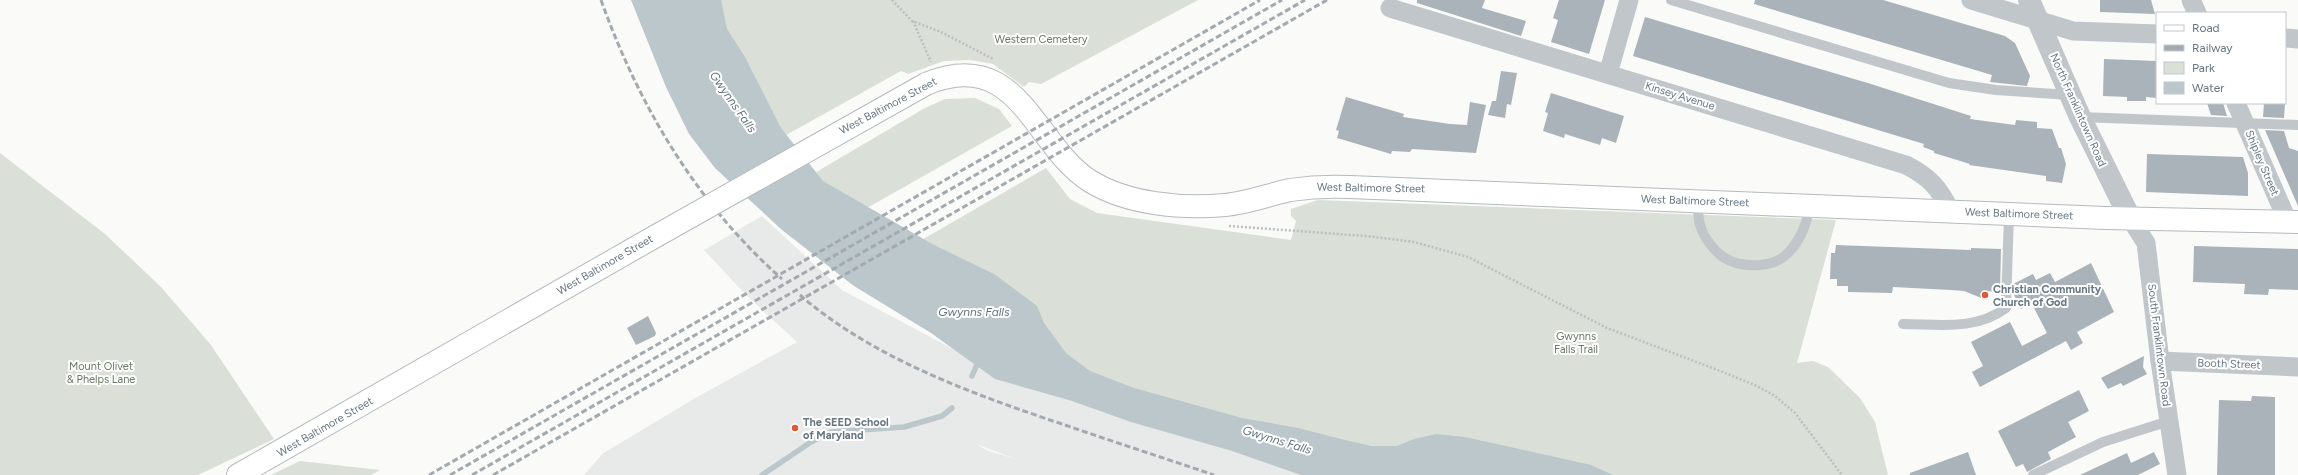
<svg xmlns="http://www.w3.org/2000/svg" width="2298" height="475" font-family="Figtree,sans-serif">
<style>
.built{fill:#e8e9e9;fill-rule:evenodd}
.green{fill:#dadfd7}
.water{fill:#bbc7cb}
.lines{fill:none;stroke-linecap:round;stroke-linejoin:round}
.stream{stroke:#bbc7cb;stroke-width:5.5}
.building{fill:#aab3b9}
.secondary-casing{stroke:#b4babe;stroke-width:24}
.path{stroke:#bcbfc2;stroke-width:2.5;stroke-dasharray:2 2;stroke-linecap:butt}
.service{stroke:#c1c6ca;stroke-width:10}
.minor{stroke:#c1c6ca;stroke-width:19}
.tertiary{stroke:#c1c6ca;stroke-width:22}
.secondary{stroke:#fff;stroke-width:22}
.rail{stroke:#a3aaaf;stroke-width:3;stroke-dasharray:6 3;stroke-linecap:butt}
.secondary-bridge-casing{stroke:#b4babe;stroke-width:24;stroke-linecap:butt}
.secondary-bridge{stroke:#fff;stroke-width:22}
.poi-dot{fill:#dc5836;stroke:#fff;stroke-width:1.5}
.labels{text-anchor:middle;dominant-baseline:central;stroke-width:4;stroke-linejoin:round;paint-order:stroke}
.park-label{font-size:11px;fill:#697a65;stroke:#fff}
.street-label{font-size:11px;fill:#667682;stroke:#fff}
.poi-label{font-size:11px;font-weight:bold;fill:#667682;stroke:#fff;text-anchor:start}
.water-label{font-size:12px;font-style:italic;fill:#61757b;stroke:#fff}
</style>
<rect width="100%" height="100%" fill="#fafaf8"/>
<!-- built -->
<path class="built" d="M 762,216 L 842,290 L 985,366 L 1333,475 L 584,475 L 602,454 L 697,397 L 797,342 L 746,295 L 704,250 ZM 976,444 L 1016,459 L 989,451 Z"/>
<!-- green -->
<g class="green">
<polygon points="670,0 1198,0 1041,84 1029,82 1024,87 993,64 970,60 944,61 908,74 901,71 747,157"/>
<polygon points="975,98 999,109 1012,126 821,234 784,191 925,108 945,99"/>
<polygon points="0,153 105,234 161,287 211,345 274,439 198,475 0,475"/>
<polygon points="1046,168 1070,199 1097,213 1291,240 1296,221 1291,216 1291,209 1318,200 1836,220 1797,363 1813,361 1828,367 1860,398 1875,422 1888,475 1559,475 1362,467 1130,404 894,256"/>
<polygon points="300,461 380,470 371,475 271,475"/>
</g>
<!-- water -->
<polygon class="water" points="631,0 721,0 727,29 745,57 781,128 823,181 934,245 994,274 1037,306 1044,323 1066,353 1090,371 1134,388 1242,418 1298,428 1345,440 1371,446 1397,446 1414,439 1436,434 1465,437 1591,465 1613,475 1301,475 1232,451 1131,422 1072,401 995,379 931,333 854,286 782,230 715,168 689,134 666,87"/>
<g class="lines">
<!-- stream -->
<g class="stream">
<polyline points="972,376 979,360"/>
<polyline points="762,475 811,442 831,432 904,427 942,416 952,408"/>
</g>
</g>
<!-- building -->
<g class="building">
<polygon points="1417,0 1485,0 1482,8 1526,21 1521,36 1417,3"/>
<polygon points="1559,0 1605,0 1589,54 1551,42 1558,20 1553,18"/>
<polygon points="1755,0 1883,0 2005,36 2015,43 2030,76 2027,86 1990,82 1992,75 1754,4"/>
<polygon points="2100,0 2151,0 2155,14 2100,12"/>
<polygon points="1645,17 1871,84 1971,116 1970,119 2015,125 2016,120 2037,122 2037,128 2052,129 2059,148 2061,148 2066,164 2062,183 2046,181 2046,176 1969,165 1970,164 1934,153 1934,151 1923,147 1924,144 1633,56"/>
<polygon points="2104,59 2157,61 2157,98 2146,97 2146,101 2127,101 2127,97 2103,96"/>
<polygon points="1501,71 1517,73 1511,105 1507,104 1505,118 1488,115 1492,101 1496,101"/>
<polygon points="1551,93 1624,116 1616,143 1602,138 1600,145 1565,134 1564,138 1543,131 1548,113 1545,112"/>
<polygon points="1346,97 1404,114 1403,117 1450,124 1467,125 1470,102 1486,105 1476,153 1412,149 1410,152 1392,151 1391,154 1337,138 1339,131 1336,130"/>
<polygon points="2207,103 2223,103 2227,116 2211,115"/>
<polygon points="2264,103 2285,103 2284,118 2263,117"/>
<polygon points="2265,130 2284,131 2289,148 2298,151 2298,206"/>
<polygon points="2147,154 2243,157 2248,173 2248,196 2146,192"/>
<polygon points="1836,245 1971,250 1971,248 2001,249 2000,292 1985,291 1984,299 1964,291 1951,290 1893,287 1892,293 1848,292 1848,286 1837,286 1837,279 1830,279 1831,253 1835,253"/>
<polygon points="2194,246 2298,249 2298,290 2269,289 2268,295 2244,294 2245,284 2193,282"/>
<polygon points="2091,263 2114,312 2077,332 2083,343 2071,350 2066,341 1980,387 1972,372 1983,366 1971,342 2010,322 2022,346 2047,333 2032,304 2021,309 2013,293 2013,284 2033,274 2036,280 2050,273 2055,282"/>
<polygon points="648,316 656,333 655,336 636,345 627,328"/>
<polygon points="2144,356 2143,367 2147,374 2123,386 2121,383 2108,389 2101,378"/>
<polygon points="2079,390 2089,411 2068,422 2076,437 2048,452 2051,459 2027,472 2023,464 2016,467 1998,431"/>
<polygon points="2252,396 2275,397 2275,475 2217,475 2219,400 2251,401"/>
<polygon points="1968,452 1976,475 1910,475 1910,473"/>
<polygon points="2154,452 2160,464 2138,475 2080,475 2127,453 2131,463"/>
</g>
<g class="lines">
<!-- secondary casing -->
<g class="secondary-casing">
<g id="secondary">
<path d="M 926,84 C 1019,45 1033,145 1090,181 C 1127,204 1181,209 1225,205 C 1246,203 1268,195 1290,190 C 1310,187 1329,186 1350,187 L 2105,218 L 2298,222"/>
<polyline points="238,475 656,236"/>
</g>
</g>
<!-- path -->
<g class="path">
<polyline points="892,0 912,21 941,32 993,59"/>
<polyline points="913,21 931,62"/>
<polyline points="1229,226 1366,236 1414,242 1468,257 1607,328 1723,372 1757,386 1775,396 1795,413 1842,475"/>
</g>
<!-- service -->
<g class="service">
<polyline points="1671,0 1949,83 1996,90 2070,95"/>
<polyline points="2080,117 2298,125"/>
<path d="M 1698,201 C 1698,209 1698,218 1700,225 C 1703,236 1714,251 1723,257 C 1740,268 1772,269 1787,254 C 1801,240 1806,225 1810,206"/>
<path d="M 1903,324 C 1939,324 1975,331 2006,308 L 2009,214"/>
<polyline points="2033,475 2103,442 2169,421"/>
</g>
<!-- minor -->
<g class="minor">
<polyline points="1971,0 2073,31 2157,34"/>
<polyline points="2191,0 2197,13"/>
<path d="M 1390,8 L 1906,165 C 1928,176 1940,188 1950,211"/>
<polyline points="2285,38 2298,39"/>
<polyline points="1608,74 1629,0"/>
<polyline points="2236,103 2288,222"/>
<polyline points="2130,218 2146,243 2160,361 2177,475"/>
<polyline points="2160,361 2298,367"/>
</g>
<!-- tertiary -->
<polyline class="tertiary" points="2029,0 2080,117 2130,218"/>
<!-- secondary -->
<use href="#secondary" class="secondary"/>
<!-- rail -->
<g class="rail">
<path d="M 601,0 C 639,106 697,204 782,279"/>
<path d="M 800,295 C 872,358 975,395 1065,425 C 1114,442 1164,458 1214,475"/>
<polyline points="429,475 1260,0"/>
<polyline points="450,475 1282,0"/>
<polyline points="472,475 1305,0"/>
<polyline points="493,475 1327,0"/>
</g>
<!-- secondary-bridge casing -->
<g class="secondary-bridge-casing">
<polyline id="secondary-bridge" points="656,236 926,84"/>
</g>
<!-- secondary-bridge -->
<use href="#secondary-bridge" class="secondary-bridge"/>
</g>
<!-- markers -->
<g class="poi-dot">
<circle cx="1985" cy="295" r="4"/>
<circle cx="795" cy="428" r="4"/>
</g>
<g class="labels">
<!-- park labels -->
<g class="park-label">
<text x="1041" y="39">Western Cemetery</text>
<text x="1576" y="336">Gwynns<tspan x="1576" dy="13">Falls Trail</tspan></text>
<text x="101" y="366">Mount Olivet<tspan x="101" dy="13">&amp; Phelps Lane</tspan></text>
</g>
<!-- street labels -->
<g class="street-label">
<text transform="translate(1680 96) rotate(17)">Kinsey Avenue</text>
<text transform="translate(888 106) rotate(-28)">West Baltimore Street</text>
<text transform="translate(2078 110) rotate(66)">North Franklintown Road</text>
<text transform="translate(2262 163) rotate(67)">Shipley Street</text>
<text transform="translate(1371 188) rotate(1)">West Baltimore Street</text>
<text transform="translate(1695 201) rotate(2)">West Baltimore Street</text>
<text transform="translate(2019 214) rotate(2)">West Baltimore Street</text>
<text transform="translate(605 265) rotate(-30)">West Baltimore Street</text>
<text transform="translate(2159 345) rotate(83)">South Franklintown Road</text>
<text transform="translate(2229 364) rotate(2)">Booth Street</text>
<text transform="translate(325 427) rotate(-30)">West Baltimore Street</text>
</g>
<!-- poi labels -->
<g class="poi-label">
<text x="1993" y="289">Christian Community<tspan x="1993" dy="13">Church of God</tspan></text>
<text x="803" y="422">The SEED School<tspan x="803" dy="13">of Maryland</tspan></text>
</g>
<!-- water labels -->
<g class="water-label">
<text transform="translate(733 102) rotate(55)">Gwynns Falls</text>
<text x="974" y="312">Gwynns Falls</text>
<text transform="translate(1277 440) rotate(17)">Gwynns Falls</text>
</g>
</g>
<!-- legend -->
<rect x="2156" y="12" width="130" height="92" fill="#ffffff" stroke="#c2c8cd"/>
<rect x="2164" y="25" width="20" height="6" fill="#ffffff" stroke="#c2c8cd"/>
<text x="2192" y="32" font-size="12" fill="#667682">Road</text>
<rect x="2164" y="45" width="20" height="6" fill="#a3aaaf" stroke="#c2c8cd"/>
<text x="2192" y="52" font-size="12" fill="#667682">Railway</text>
<rect x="2164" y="62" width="20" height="12" fill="#dadfd7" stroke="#c2c8cd"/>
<text x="2192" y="72" font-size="12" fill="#667682">Park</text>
<rect x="2164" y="82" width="20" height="12" fill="#bbc7cb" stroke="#c2c8cd"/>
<text x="2192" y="92" font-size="12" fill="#667682">Water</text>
</svg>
